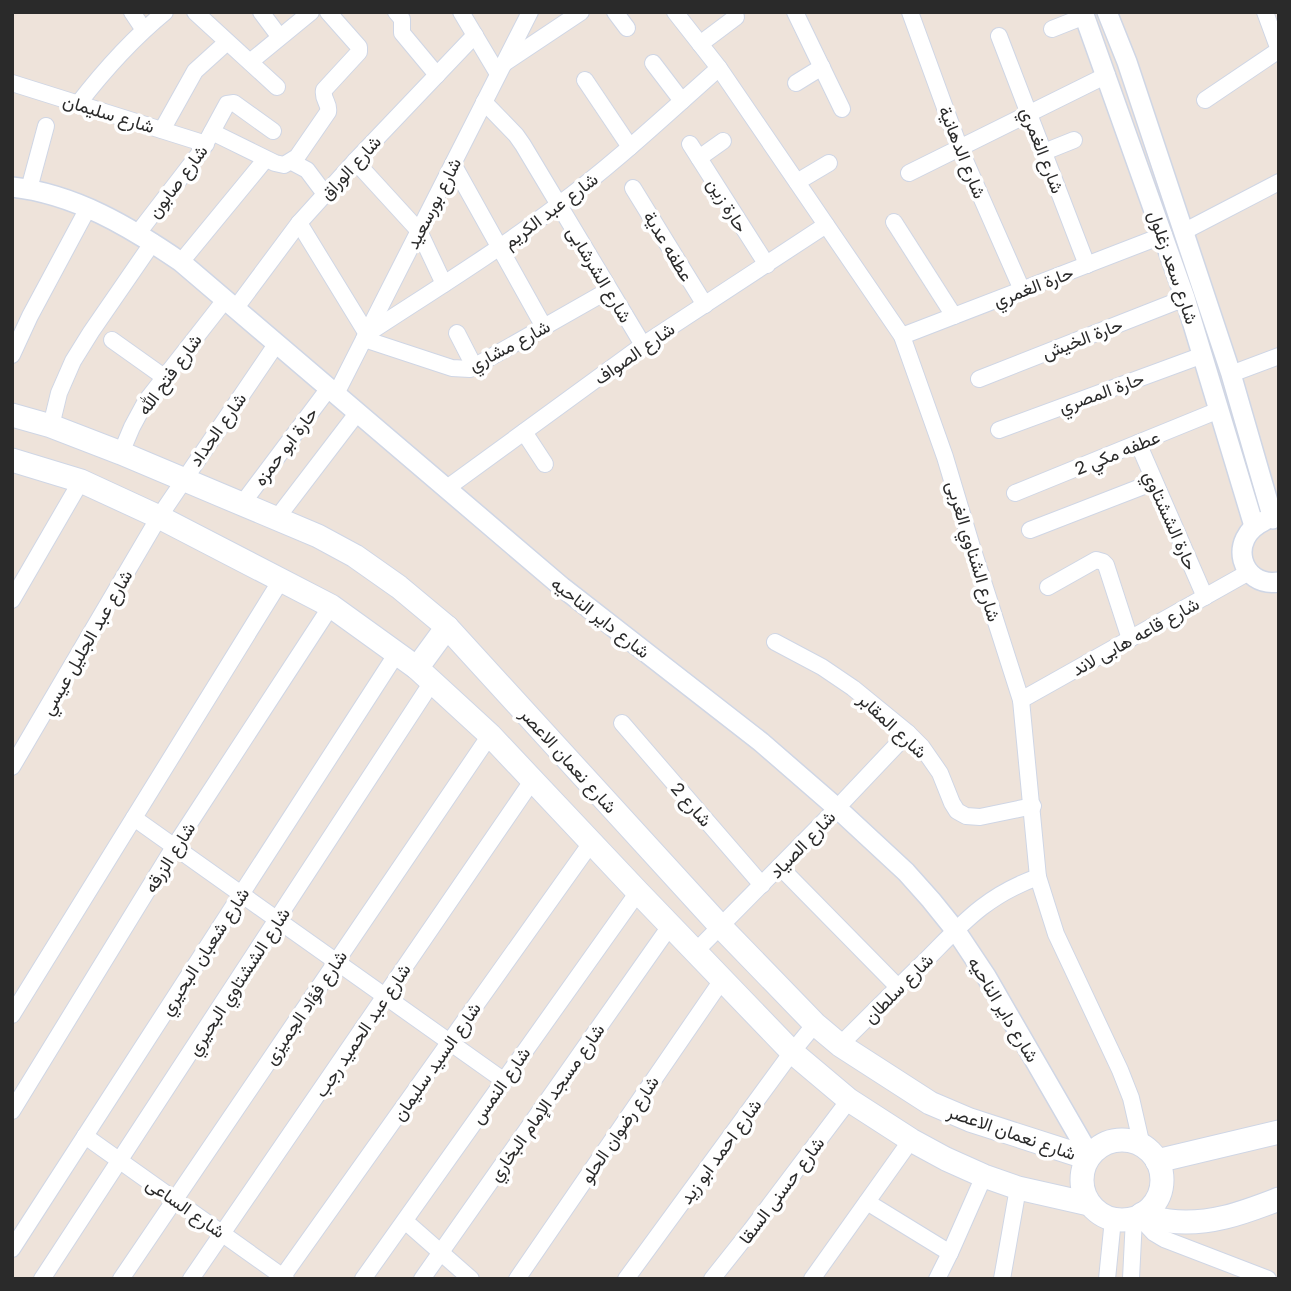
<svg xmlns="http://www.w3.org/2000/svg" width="1291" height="1291" font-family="'Golos Text',Vazirmatn,sans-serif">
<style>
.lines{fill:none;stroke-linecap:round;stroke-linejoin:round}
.minor-casing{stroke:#cfd6e5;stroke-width:18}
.tertiary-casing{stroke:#cfd6e5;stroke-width:22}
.secondary-casing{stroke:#cfd6e5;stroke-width:25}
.minor{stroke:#fff;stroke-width:16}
.tertiary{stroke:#fff;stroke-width:19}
.secondary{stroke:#fff;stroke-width:23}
.labels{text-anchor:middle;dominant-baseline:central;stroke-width:7;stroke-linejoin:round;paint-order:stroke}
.street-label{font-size:18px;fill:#2a2a2a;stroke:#fff}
</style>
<rect width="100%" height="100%" fill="#eee3da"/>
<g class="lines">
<!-- minor casing -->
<g class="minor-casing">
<g id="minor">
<polyline points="132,12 144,30"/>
<polyline points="195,12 277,87"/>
<polyline points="261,12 279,36"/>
<polyline points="396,12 402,19 402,33 437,75"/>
<polyline points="461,12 498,74"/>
<polyline points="615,12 627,28"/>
<polyline points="675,12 719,68 902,336 945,457 972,547 1021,700 1038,877 1056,934 1120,1070 1131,1098 1142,1146"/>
<polyline points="795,12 842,109"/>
<polyline points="910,12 960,149 1022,290"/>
<polyline points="1265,12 1279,50"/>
<polyline points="1052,29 1085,16"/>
<polyline points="999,36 1087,265"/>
<polyline points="700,44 736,17"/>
<polyline points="250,62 311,12"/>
<polyline points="506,62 581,12"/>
<polyline points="653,63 682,101"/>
<polyline points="585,80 630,147"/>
<polyline points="12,83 206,144"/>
<polyline points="796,83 822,67"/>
<polyline points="1205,100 1279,50"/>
<polyline points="484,102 516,135 523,145 643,345"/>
<path d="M 78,104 C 105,69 131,40 165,12"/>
<polyline points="162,130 195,71 227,42"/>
<path d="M 212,132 L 275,163 L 284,165 L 297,157 L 328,112 C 330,103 322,100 324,90 L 359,52 L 359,47 L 328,12"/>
<polyline points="690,144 767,265"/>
<polyline points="1044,152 1074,140"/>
<polyline points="699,158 723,141"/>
<polyline points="355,161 419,231 444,284"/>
<polyline points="292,162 307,170 325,194"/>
<polyline points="453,164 544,327"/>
<polyline points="909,173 1107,75"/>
<polyline points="797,182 829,163"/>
<polyline points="633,188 705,305"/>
<polyline points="29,189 46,126"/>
<polyline points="894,222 954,316"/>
<path d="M 299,223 L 367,334 C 431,292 496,252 557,206 C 614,164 666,115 719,68"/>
<polyline points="1183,232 1279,182"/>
<polyline points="138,233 202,150 227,104 234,103 273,131"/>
<polyline points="181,262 265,160"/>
<polyline points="235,309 299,223 355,161 475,35"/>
<polyline points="457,333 474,366"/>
<polyline points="902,336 1164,235"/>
<polyline points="364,339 452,368 470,369 609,290"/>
<polyline points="112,340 164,377"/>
<polyline points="12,355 30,316 88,208"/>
<polyline points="1231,374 1279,356"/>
<polyline points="979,379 1185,298"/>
<polyline points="336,394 530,12"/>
<polyline points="51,426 59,393 73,361 91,332 153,242"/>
<polyline points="999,430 1203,355"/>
<polyline points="524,432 545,464"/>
<polyline points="1138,443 1205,597"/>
<polyline points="121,453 132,427 146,401 225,300"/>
<polyline points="447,488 643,345 826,225"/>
<polyline points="1015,493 1219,410"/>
<polyline points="242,504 329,388"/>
<polyline points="277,518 358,412"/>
<polyline points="1030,530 1154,482"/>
<polyline points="1048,587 1096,560 1103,562 1106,565 1130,639"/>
<polyline points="12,600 81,481"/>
<polyline points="775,642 822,667 853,688 908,733 922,747 940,773 952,803 957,811 966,816 980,817 1033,806"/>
<polyline points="1021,700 1249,572"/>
<polyline points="622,723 762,885"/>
<polyline points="12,767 159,517 277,343"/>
<polyline points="134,818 503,1080"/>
<polyline points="780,867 898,987"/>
<polyline points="695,952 837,808 908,733"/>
<polyline points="12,1015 281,580"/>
<path d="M 840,1045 C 868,1017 895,990 924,962 C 962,924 985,896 1038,877"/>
<polyline points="12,1111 174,847 331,606"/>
<polyline points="85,1136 286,1279"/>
<polyline points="867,1202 950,1253"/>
<polyline points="1138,1216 1154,1233 1164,1239 1268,1279"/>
<polyline points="405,1221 471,1279"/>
<polyline points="12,1249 397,653"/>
<polyline points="42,1279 432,682"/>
<polyline points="121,1279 490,735"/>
<polyline points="191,1279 532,781"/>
<polyline points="281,1279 591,843"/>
<polyline points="363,1279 638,892"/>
<polyline points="422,1279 670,926"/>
<polyline points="517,1279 722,980"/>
<polyline points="626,1279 792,1052 815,1024"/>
<polyline points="712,1279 751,1230 849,1100"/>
<polyline points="812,1279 911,1140"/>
<polyline points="937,1279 950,1253 984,1176"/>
<polyline points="1002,1279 1018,1188"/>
<polyline points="1107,1279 1113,1219"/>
<polyline points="1131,1279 1134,1218"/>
</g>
</g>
<!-- tertiary casing -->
<g class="tertiary-casing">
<g id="tertiary">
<polyline points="1083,12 1185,298 1254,526"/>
<polyline points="1107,12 1127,62 1231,374 1273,519"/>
<path d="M 12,187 C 75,194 130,227 181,262 L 562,587 L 761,742 L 837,808 L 906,872 L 931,900 L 956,931 L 986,976 L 1090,1156"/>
<path d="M 1264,521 C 1227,538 1240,588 1279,582"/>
</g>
</g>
<!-- secondary casing -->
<g class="secondary-casing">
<g id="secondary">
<polyline points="12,415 51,426 121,453 318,536 355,556 399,587 447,627 721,927 815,1024 840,1045 930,1103 970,1120 1088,1158"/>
<polyline points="12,460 81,481 159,517 331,606 417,668 490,735 638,892 792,1052 849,1100 911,1140 946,1159 984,1176 1018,1188 1089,1204"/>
<polyline points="417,668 447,627"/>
<circle cx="1122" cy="1180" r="40"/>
<polyline points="1157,1161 1279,1132"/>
<path d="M 1142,1214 C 1151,1217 1160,1220 1169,1221 C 1208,1226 1243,1213 1279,1199"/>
</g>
</g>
<!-- minor -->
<use href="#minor" class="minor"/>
<!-- tertiary -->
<use href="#tertiary" class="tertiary"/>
<!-- secondary -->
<use href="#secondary" class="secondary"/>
</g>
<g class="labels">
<!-- street labels -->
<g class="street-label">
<text transform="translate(109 113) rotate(17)">شارع سليمان</text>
<text transform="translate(1043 150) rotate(69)">شارع الغمري</text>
<text transform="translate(963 152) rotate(68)">شارع الدهانية</text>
<text transform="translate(350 167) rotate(-47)">شارع الوراق</text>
<text transform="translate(177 181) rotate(-53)">شارع صابون</text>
<text transform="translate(433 203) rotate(-63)">شارع بورسعيد</text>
<text transform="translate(728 205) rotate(58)">حارة زين</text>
<text transform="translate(550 210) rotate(-37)">شارع عبد الكريم</text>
<text transform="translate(669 246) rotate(59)">عطفه عدية</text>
<text transform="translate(1174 267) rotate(71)">شارع سعد زغلول</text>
<text transform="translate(600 274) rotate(59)">شارع الشرشابى</text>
<text transform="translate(1033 286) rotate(-21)">حارة الغمري</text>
<text transform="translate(1082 338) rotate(-21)">حارة الخيش</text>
<text transform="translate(509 345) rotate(-28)">شارع مشاري</text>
<text transform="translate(634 353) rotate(-35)">شارع الصواف</text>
<text transform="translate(169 374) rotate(-54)">شارع فتح الله</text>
<text transform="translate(1101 392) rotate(-20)">حارة المصري</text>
<text transform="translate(217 429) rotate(-55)">شارع الحداد</text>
<text transform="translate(285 446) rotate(-53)">حارة ابو حمزه</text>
<text transform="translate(1117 452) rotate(-22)">عطفه مكي 2</text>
<text transform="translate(1171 520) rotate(66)">حارة الششتاوي</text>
<text transform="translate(974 551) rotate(73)">شارع الشناوي الغربى</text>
<text transform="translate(601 617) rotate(38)">شارع داير الناحيه</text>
<text transform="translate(1135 636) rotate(-29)">شارع قاعه هابى لاند</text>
<text transform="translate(86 642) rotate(-60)">شارع عبد الجليل عيسي</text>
<text transform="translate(893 725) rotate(43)">شارع المقابر</text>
<text transform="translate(569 760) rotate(48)">شارع نعمان الاعصر</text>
<text transform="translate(692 804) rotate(49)">شارع 2</text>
<text transform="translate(802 844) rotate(-46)">شارع الصياد</text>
<text transform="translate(169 857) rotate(-58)">شارع الزرقه</text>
<text transform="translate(204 951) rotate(-57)">شارع شعبان البحيري</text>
<text transform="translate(238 981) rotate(-57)">شارع الششتاوي البحيري</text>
<text transform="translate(898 988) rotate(-45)">شارع سلطان</text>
<text transform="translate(305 1007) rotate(-56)">شارع فؤاد الجميزى</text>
<text transform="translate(1004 1009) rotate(59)">شارع داير الناحيه</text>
<text transform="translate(362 1030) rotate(-56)">شارع عبد الحميد رجب</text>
<text transform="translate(436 1061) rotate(-55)">شارع السيد سليمان</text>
<text transform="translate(500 1085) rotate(-55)">شارع النمس</text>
<text transform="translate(546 1102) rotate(-55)">شارع مسجد الإمام البخاري</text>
<text transform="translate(619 1129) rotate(-56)">شارع رضوان الحلو</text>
<text transform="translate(1012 1132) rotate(19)">شارع نعمان الاعصر</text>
<text transform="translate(720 1151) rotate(-54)">شارع احمد ابو زيد</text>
<text transform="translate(781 1190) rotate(-53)">شارع حسنى السقا</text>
<text transform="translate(186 1207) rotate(35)">شارع الساعى</text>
</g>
</g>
<!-- border -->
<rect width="1291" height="1291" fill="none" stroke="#2a2a2a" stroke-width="28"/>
</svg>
